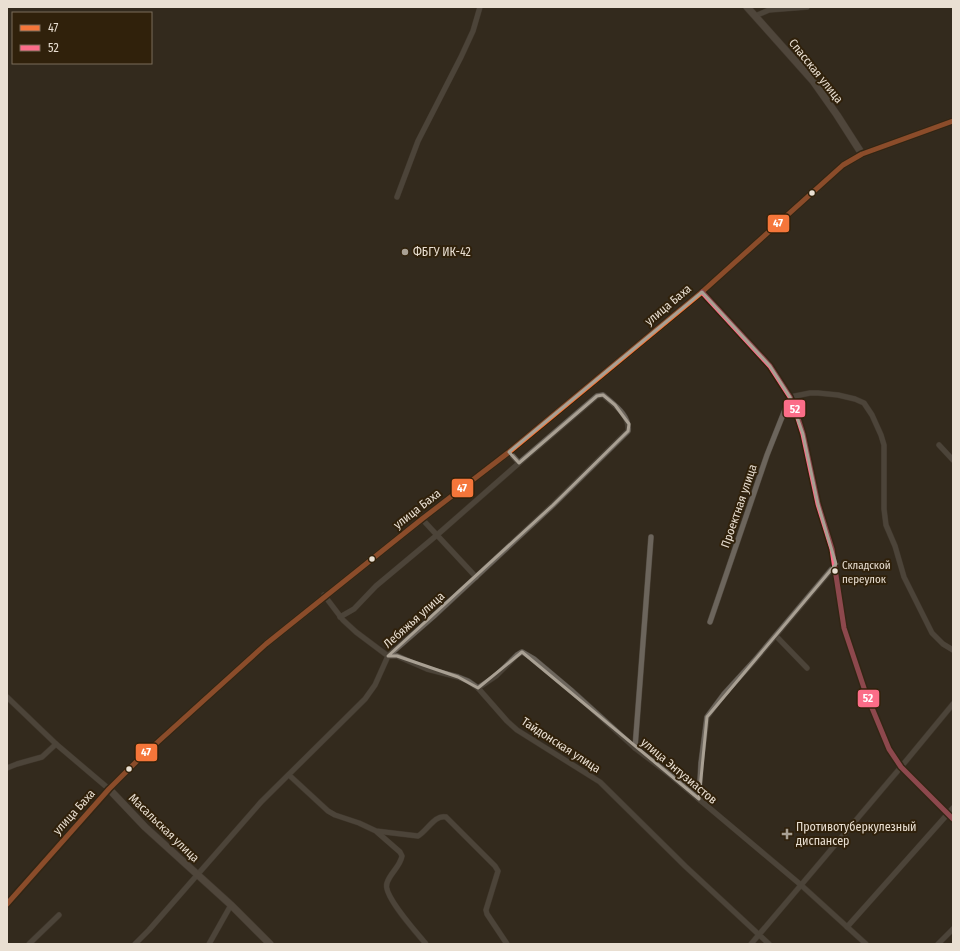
<svg xmlns="http://www.w3.org/2000/svg" width="960" height="951" font-family="'Fira Sans Condensed',sans-serif">
<style>
.lines{fill:none;stroke-linecap:round;stroke-linejoin:round}
.street-casing{stroke:#4f473d;stroke-width:6}
.secondary-casing{stroke:#4f473d;stroke-width:8}
.street{stroke:#6c655c;stroke-width:5}
.secondary{stroke:#726860;stroke-width:7}
.bus-1-casing{stroke:#30210b;stroke-width:8}
.bus-2-casing{stroke:#30210b;stroke-width:8}
.bus-1{stroke:#f5763a;stroke-width:5}
.bus-2{stroke:#fb6d88;stroke-width:5}
.marked{fill:none;stroke:#a9a093;stroke-width:3;stroke-linejoin:round}
.bus-dot{fill:#e9dfd2;stroke:#30210b;stroke-width:1.5}
.poi-dot{fill:#a9a093;stroke:#30210b;stroke-width:1.5}
.labels{text-anchor:middle;dominant-baseline:central;stroke-width:4;stroke-linejoin:round;paint-order:stroke}
.bus-label{font-size:11px;fill:#e9dfd2;stroke:#30210b;text-anchor:start}
.street-label{font-size:12px;fill:#e9dfd2;stroke:#30210b}
.poi-label{font-size:12px;fill:#e9dfd2;stroke:#30210b;text-anchor:start}
.line-badge{stroke:#30210b;stroke-width:1.5}
.badge-label{font-size:11px;text-anchor:middle;font-weight:bold;fill:#fff}
</style>
<rect width="100%" height="100%" fill="#332a1d"/>
<g class="lines">
<!-- street casing -->
<g class="street-casing">
<g id="street">
<polyline points="755,16 769,10 807,7"/>
<polyline points="397,197 418,141 461,57 473,31 480,7"/>
<polyline points="702,292 770,366 790,397 797,415 803,434 818,504 832,549 844,628 865,691 889,749 901,767 953,819"/>
<polyline points="939,445 953,460"/>
<polyline points="422,519 476,577"/>
<polyline points="324,595 343,620 356,632 388,656 397,656 427,669 458,677 468,681 478,688 507,721 517,730 600,782 685,866 769,944"/>
<polyline points="340,617 354,609 376,586 437,535 519,463"/>
<polyline points="710,622 767,455 790,397 810,393 818,393 838,395 855,399 864,403 872,415 881,435 884,445 884,509 886,525 895,546 904,577 932,633 943,644 953,650"/>
<polyline points="776,636 807,668"/>
<polyline points="478,688 496,676 517,655 522,652 534,659 572,691 635,748 669,774 801,885 866,944"/>
<polyline points="7,697 56,744 109,789 7,904"/>
<polyline points="635,748 651,537"/>
<polyline points="7,768 17,764 42,757 56,744"/>
<path d="M 289,775 L 328,811 L 335,815 L 359,823 L 376,831 L 418,836 C 427,831 435,814 446,817 L 495,866 L 498,871 L 486,910 L 487,914 L 507,944"/>
<polyline points="699,799 701,763 707,717 724,694 755,660 836,564"/>
<path d="M 377,832 L 400,852 L 402,856 C 400,867 390,873 387,883 C 382,895 418,934 426,944"/>
<polyline points="847,927 953,808"/>
<polyline points="29,944 59,915"/>
<path d="M 135,944 L 149,930 L 261,802 L 365,699 L 375,685 L 388,656 L 435,615 L 553,505 L 628,431 C 630,415 614,405 603,395 L 597,396 L 519,463 L 509,452"/>
<polyline points="209,944 231,905"/>
<polyline points="751,944 901,767 953,704"/>
<polyline points="938,944 953,929"/>
</g>
</g>
<!-- secondary casing -->
<g class="secondary-casing">
<g id="secondary">
<polyline points="747,7 813,81 837,115 862,154"/>
<polyline points="270,944 231,905 145,827 109,789 139,759 266,644 422,519 509,452 702,292 843,165 862,154 953,121"/>
</g>
</g>
<!-- street -->
<use href="#street" class="street"/>
<!-- secondary -->
<use href="#secondary" class="secondary"/>
<!-- bus-1 casing -->
<g class="bus-1-casing">
<polyline id="bus-1" points="7,904 109,789 139,759 266,644 422,519 509,452 702,292 843,165 862,154 953,121"/>
</g>
<!-- bus-2 casing -->
<g class="bus-2-casing">
<polyline id="bus-2" points="702,292 770,366 790,397 797,415 803,434 818,504 832,549 844,628 865,691 889,749 901,767 953,819"/>
</g>
<!-- bus-1 -->
<use href="#bus-1" class="bus-1"/>
<!-- bus-2 -->
<use href="#bus-2" class="bus-2"/>
</g>
<!-- marked area -->
<path d="M0 0H960V951H0ZM 702,292 L 770,366 L 790,397 L 803,434 L 818,504 L 836,564 L 707,717 L 699,799 L 522,652 L 478,688 L 458,677 L 397,656 L 388,656 L 553,505 L 628,431 L 629,424 L 615,405 L 603,395 L 597,396 L 519,463 L 509,452 Z" fill="#332a1d" fill-opacity=".55" fill-rule="evenodd"/>
<path class="marked" d="M 702,292 L 770,366 L 790,397 L 803,434 L 818,504 L 836,564 L 707,717 L 699,799 L 522,652 L 478,688 L 458,677 L 397,656 L 388,656 L 553,505 L 628,431 L 629,424 L 615,405 L 603,395 L 597,396 L 519,463 L 509,452 Z"/>
<!-- markers -->
<g class="bus-dot">
<circle cx="812" cy="193" r="3.5"/>
<circle cx="372" cy="559" r="3.5"/>
<circle cx="835" cy="571" r="3.5"/>
<circle cx="129" cy="769" r="3.5"/>
</g>
<g class="poi-dot">
<circle cx="405" cy="252" r="4"/>
<path d="M785 828h4v4h4v4h-4v4h-4v-4h-4v-4h4z"/>
</g>
<g class="labels">
<!-- bus labels -->
<g class="bus-label">
<text x="842" y="565">Складской<tspan x="842" dy="14">переулок</tspan></text>
</g>
<!-- street labels -->
<g class="street-label">
<text transform="translate(816 71) rotate(51)">Спасская улица</text>
<text transform="translate(668 305) rotate(-40)">улица Баха</text>
<text transform="translate(739 506) rotate(-71)">Проектная улица</text>
<text transform="translate(417 509) rotate(-38)">улица Баха</text>
<text transform="translate(414 620) rotate(-42)">Лебяжья улица</text>
<text transform="translate(561 745) rotate(33)">Тайдонская улица</text>
<text transform="translate(679 771) rotate(40)">улица Энтузиастов</text>
<text transform="translate(74 812) rotate(-48)">улица Баха</text>
<text transform="translate(164 828) rotate(44)">Масальская улица</text>
</g>
<!-- poi labels -->
<g class="poi-label">
<text x="413" y="252">ФБГУ ИК-42</text>
<text x="796" y="827">Противотуберкулезный<tspan x="796" dy="14">диспансер</tspan></text>
</g>
</g>
<g class="line-badge">
<rect x="767" y="214" width="23" height="19" rx="4" fill="#f5763a"/>
<rect x="783" y="399" width="23" height="19" rx="4" fill="#fb6d88"/>
<rect x="451" y="478" width="23" height="20" rx="4" fill="#f5763a"/>
<rect x="857" y="689" width="23" height="19" rx="4" fill="#fb6d88"/>
<rect x="135" y="743" width="23" height="19" rx="4" fill="#f5763a"/>
</g>
<g class="badge-label">
<text x="778" y="227">47</text>
<text x="795" y="413">52</text>
<text x="462" y="492">47</text>
<text x="868" y="702">52</text>
<text x="146" y="756">47</text>
</g>
<!-- border -->
<rect width="960" height="951" fill="none" stroke="#e9dfd2" stroke-width="16"/>
<!-- legend -->
<rect x="12" y="12" width="140" height="52" fill="#30210b" stroke="#7a6d5b"/>
<rect x="20" y="25" width="20" height="6" fill="#f5763a" stroke="#7a6d5b"/>
<text x="48" y="32" font-size="12" fill="#e9dfd2">47</text>
<rect x="20" y="45" width="20" height="6" fill="#fb6d88" stroke="#7a6d5b"/>
<text x="48" y="52" font-size="12" fill="#e9dfd2">52</text>
</svg>
